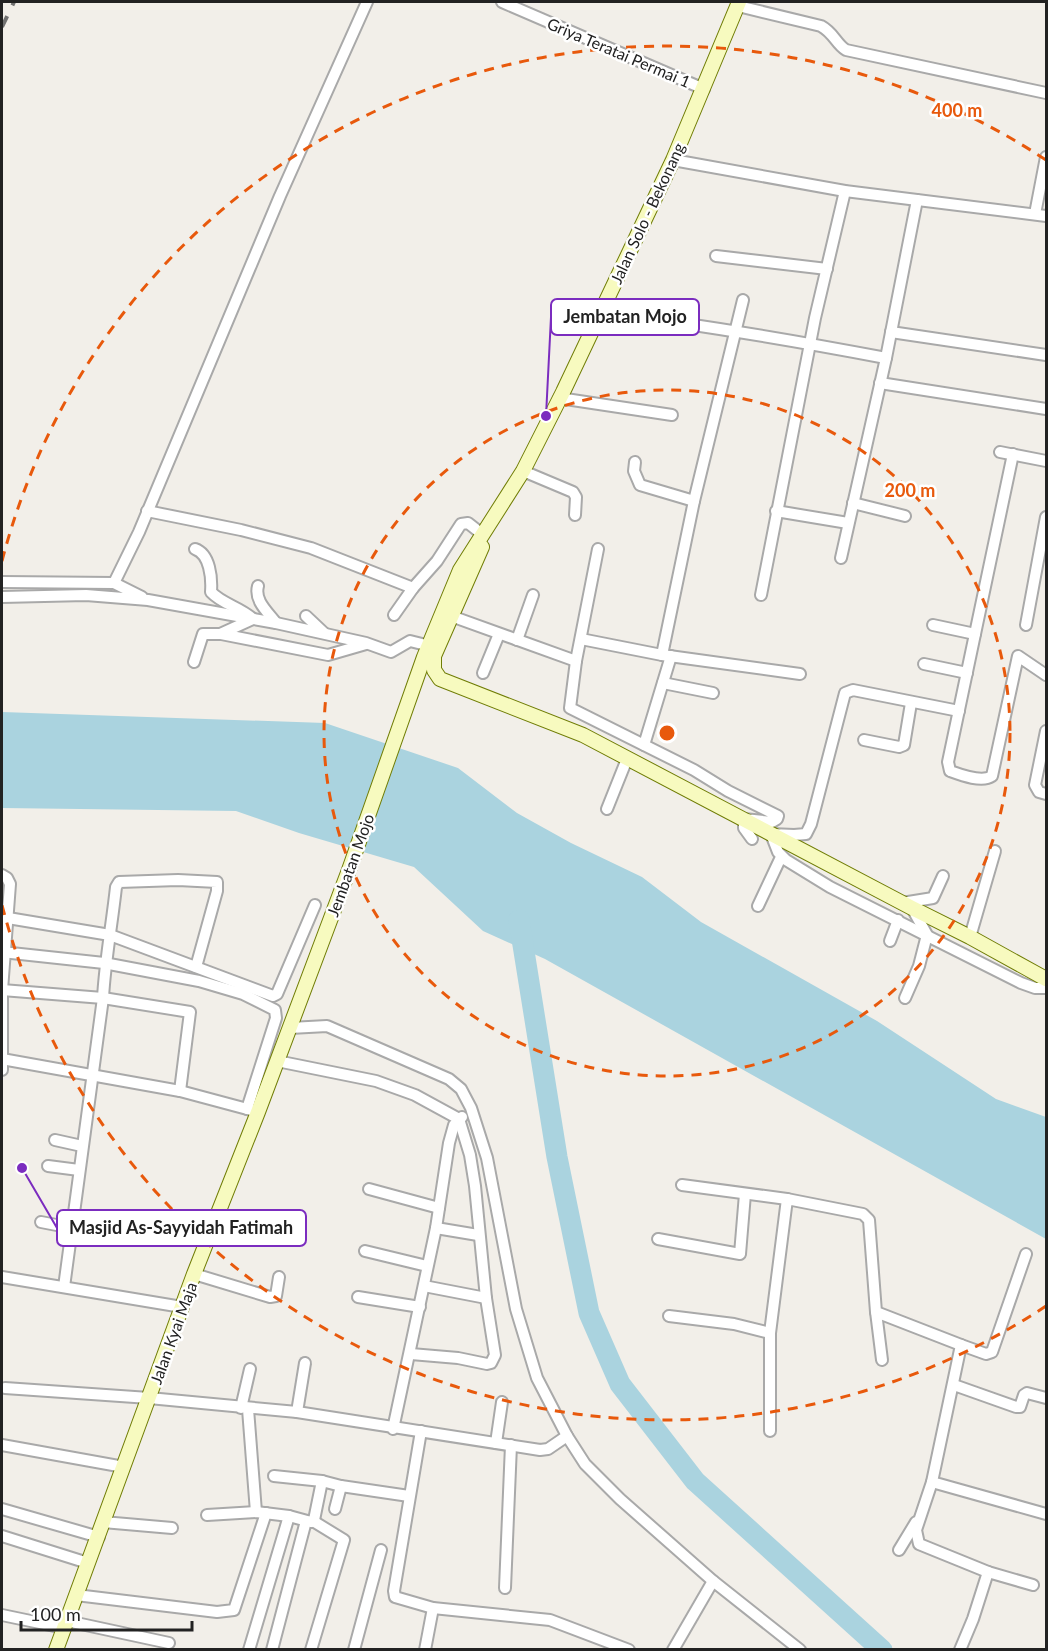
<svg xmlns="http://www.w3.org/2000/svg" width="1048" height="1651" font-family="Lato,sans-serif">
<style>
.water{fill:#aad3df}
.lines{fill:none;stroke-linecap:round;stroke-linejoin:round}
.river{stroke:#aad3df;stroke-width:21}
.street-casing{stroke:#a9a9a9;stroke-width:14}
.secondary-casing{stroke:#707d05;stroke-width:16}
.street{stroke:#fff;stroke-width:10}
.secondary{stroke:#f7fabf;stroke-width:14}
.rail{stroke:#707070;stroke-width:4;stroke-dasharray:12 12;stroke-linecap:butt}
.ring{fill:none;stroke:#e8590c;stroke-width:3;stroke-dasharray:10 8}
.labels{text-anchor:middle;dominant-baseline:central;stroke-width:5;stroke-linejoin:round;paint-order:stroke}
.street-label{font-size:16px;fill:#222;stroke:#fff}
.centre{fill:#e8590c;stroke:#fff;stroke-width:3}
.ring-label{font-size:18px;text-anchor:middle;font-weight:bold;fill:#e8590c;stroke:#fff;stroke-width:5;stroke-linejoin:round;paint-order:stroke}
.leader{fill:none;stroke:#7b2cbf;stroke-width:2}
.callout-dot{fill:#7b2cbf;stroke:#fff;stroke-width:2}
.callout{fill:#fff;stroke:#7b2cbf;stroke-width:2}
.callout-label{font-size:18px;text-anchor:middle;font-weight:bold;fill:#222}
</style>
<rect width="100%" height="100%" fill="#f2efe9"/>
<!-- water -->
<polygon class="water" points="2,712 325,723 458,768 517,813 571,843 642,877 701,922 877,1021 996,1099 1046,1117 1046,1239 545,959 483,931 414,867 299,833 236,811 2,808"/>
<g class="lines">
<!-- river -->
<polyline class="river" points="519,920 557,1157 589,1313 620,1384 695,1481 882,1650"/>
<!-- street casing -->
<g class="street-casing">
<g id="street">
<polyline points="502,2 704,89"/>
<path d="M 738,6 L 821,26 C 834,33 836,44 846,50 L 1046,93"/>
<polyline points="673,160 845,191 1046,216"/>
<polyline points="1035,214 1046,157"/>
<polyline points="716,256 827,269"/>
<path d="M 600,312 C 696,324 791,340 886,358"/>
<polyline points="891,332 1046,355"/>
<polyline points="880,383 1046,409"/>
<polyline points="559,398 672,415"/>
<polyline points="1000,452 1046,461"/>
<path d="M 1013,454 L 948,762 L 950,771 C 961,775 982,783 992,776 L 1018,656 L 1046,675"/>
<polyline points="635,462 634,471 640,485 694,501"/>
<polyline points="523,471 573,492 576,497 575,515"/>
<polyline points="853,503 905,516"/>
<polyline points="147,511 241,530 311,548 413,588 394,615"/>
<polyline points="776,511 848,523"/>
<polyline points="598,549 576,661 570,708 694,770 728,791 778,816 777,819 772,822 744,819 744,828 752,839"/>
<polyline points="841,558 886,358 917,200"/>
<polyline points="2,582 114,583 142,597"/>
<polyline points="114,583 139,532 280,196 367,2"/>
<path d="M 258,586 C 254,601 268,612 276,623"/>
<polyline points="413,588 437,561 461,524 468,523 482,534"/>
<polyline points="761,595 815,318 845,191"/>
<polyline points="2,597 86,595 148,600 276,623 366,643 391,652 410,641 430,646"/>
<polyline points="306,616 324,633"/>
<polyline points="451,616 576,661"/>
<polyline points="933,625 975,634"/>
<polyline points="1026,625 1046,517"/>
<polyline points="221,634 328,655 366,644"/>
<polyline points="581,639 662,655 800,674"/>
<polyline points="517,640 533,595"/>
<polyline points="662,655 694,501 743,300"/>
<path d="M 194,662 L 203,634 L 220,634 L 253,619 C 240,607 222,604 211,592 C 212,578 210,554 195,549"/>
<polyline points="924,664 967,673"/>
<polyline points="483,673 499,634"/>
<polyline points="663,683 713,693"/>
<polyline points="959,711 853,690 845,693 811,824 806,834 794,835 771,834 778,852 786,860 830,887 1021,983 1035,988 1046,988"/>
<polyline points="1046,731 1035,785 1039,792 1046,794"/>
<polyline points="864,740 899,747 904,745 911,703"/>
<polyline points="644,745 671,656"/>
<polyline points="607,809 627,759"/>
<polyline points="2,875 7,878 10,884 2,990 2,1070"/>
<polyline points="902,903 933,898 943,876"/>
<polyline points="758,906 781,857"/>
<polyline points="2,917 110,935 273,996 277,994 315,905"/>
<polyline points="970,937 995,851"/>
<polyline points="890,941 898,920"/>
<polyline points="2,952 104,963 199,981 243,994 275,1010 276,1018 247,1109"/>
<polyline points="2,990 103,998 190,1012 180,1091"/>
<polyline points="905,998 919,966 927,935 912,908"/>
<polyline points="290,1028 327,1026 449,1079 461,1089 471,1108 487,1158 516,1309 537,1378 567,1436 585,1464 620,1499 713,1581 800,1650"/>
<polyline points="2,1059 180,1091 251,1110"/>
<polyline points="277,1061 376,1081 415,1095 459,1119 470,1155 475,1186 486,1298 495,1355 491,1363 487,1364 458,1358 411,1354"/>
<polyline points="55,1140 82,1146"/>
<polyline points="48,1166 79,1170"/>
<polyline points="682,1185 787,1199"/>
<polyline points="369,1189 439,1208"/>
<polyline points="41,1222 72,1228"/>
<polyline points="436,1228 478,1235"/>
<polyline points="658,1239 740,1254 745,1194"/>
<polyline points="365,1251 427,1266"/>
<polyline points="194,1274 270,1297 276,1296 279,1277"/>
<polyline points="2,1277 182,1307"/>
<polyline points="424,1286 486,1298"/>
<path d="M 64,1287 L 103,998 C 105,961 112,924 116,887 L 119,882 L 178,880 L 217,882 L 217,891 L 196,967"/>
<polyline points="358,1297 420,1307"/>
<polyline points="876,1312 882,1360"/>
<polyline points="669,1316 734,1324 770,1333"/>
<polyline points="961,1345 986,1354 992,1352 1026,1254"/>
<polyline points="954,1385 1016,1407 1020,1407 1024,1395 1027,1393 1046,1398"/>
<polyline points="5,1388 149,1398 297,1412 540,1450 548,1449 567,1436"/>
<polyline points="241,1408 250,1369"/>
<polyline points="248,1409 256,1512"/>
<polyline points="297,1412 305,1363"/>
<polyline points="393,1429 436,1228 449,1143 454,1125 462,1117"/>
<polyline points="421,1431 394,1591 395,1597 433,1608 550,1620 629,1650"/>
<polyline points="770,1431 770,1333 787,1199 863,1214 869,1220 876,1312 961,1345 932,1482 1046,1514"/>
<polyline points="496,1443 502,1402"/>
<polyline points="2,1445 124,1467"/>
<polyline points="274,1476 322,1481"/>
<polyline points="932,1482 916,1530 919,1544 988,1572 973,1619 960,1650"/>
<polyline points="2,1509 99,1537"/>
<polyline points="335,1509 341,1486"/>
<polyline points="207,1515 256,1512 289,1516 311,1522 314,1520 322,1481 341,1486 409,1496"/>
<polyline points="103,1522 172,1528"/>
<polyline points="2,1536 88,1563"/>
<polyline points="899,1550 916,1522"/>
<polyline points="988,1572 1033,1585"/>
<polyline points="505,1588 511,1445"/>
<polyline points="76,1595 217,1612 234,1610 266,1513"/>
<polyline points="2,1615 64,1628"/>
<polyline points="67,1621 169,1643"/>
<polyline points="249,1650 289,1516"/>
<polyline points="272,1650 306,1521"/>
<polyline points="311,1650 344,1540 313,1521"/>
<polyline points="354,1650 381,1550"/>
<polyline points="425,1650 433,1608"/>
<polyline points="673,1650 713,1581"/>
</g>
</g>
<!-- secondary casing -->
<g class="secondary-casing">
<g id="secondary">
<polyline points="482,547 434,656 434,670 440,679 583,735 912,908 970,937 1046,979"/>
<polyline points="56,1650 194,1274 258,1112 349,870 424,657 460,570 523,471 563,392 673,160 739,2"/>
</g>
</g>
<!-- street -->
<use href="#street" class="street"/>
<!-- secondary -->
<use href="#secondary" class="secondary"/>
<!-- rail -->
<polyline class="rail" points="2,27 14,2"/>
</g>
<!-- distance rings -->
<g class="ring">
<circle cx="667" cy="733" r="343"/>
<path d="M1046 1306A687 687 0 0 1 2 905M2 561A687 687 0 0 1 1046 160"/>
</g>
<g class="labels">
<!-- street labels -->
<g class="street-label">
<text transform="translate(619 52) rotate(23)">Griya Teratai Permai 1</text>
<text transform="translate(647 213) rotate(-65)">Jalan Solo - Bekonang</text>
<text transform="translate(350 865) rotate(-70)">Jembatan Mojo</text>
<text transform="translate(173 1333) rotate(-70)">Jalan Kyai Maja</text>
</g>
</g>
<circle cx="667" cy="733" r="9" class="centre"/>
<g class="ring-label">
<text x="957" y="117">400 m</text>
<text x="910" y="497">200 m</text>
</g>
<!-- callouts -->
<path class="leader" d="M546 416L551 317M22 1168L57 1228"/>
<g class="callout-dot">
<circle cx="546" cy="416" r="6"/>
<circle cx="22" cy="1168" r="6"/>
</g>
<g class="callout">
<rect x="551" y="299" width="148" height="36" rx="6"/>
<rect x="57" y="1210" width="249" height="36" rx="6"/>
</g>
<g class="callout-label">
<text x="625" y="323">Jembatan Mojo</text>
<text x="181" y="1234">Masjid As-Sayyidah Fatimah</text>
</g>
<!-- border -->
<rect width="1048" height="1651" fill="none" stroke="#222222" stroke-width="6"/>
<!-- scale -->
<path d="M21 1621v9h171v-9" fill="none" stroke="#222222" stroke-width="3"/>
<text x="30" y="1621" font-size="18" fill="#222222" stroke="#ffffff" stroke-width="4.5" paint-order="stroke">100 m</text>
</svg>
